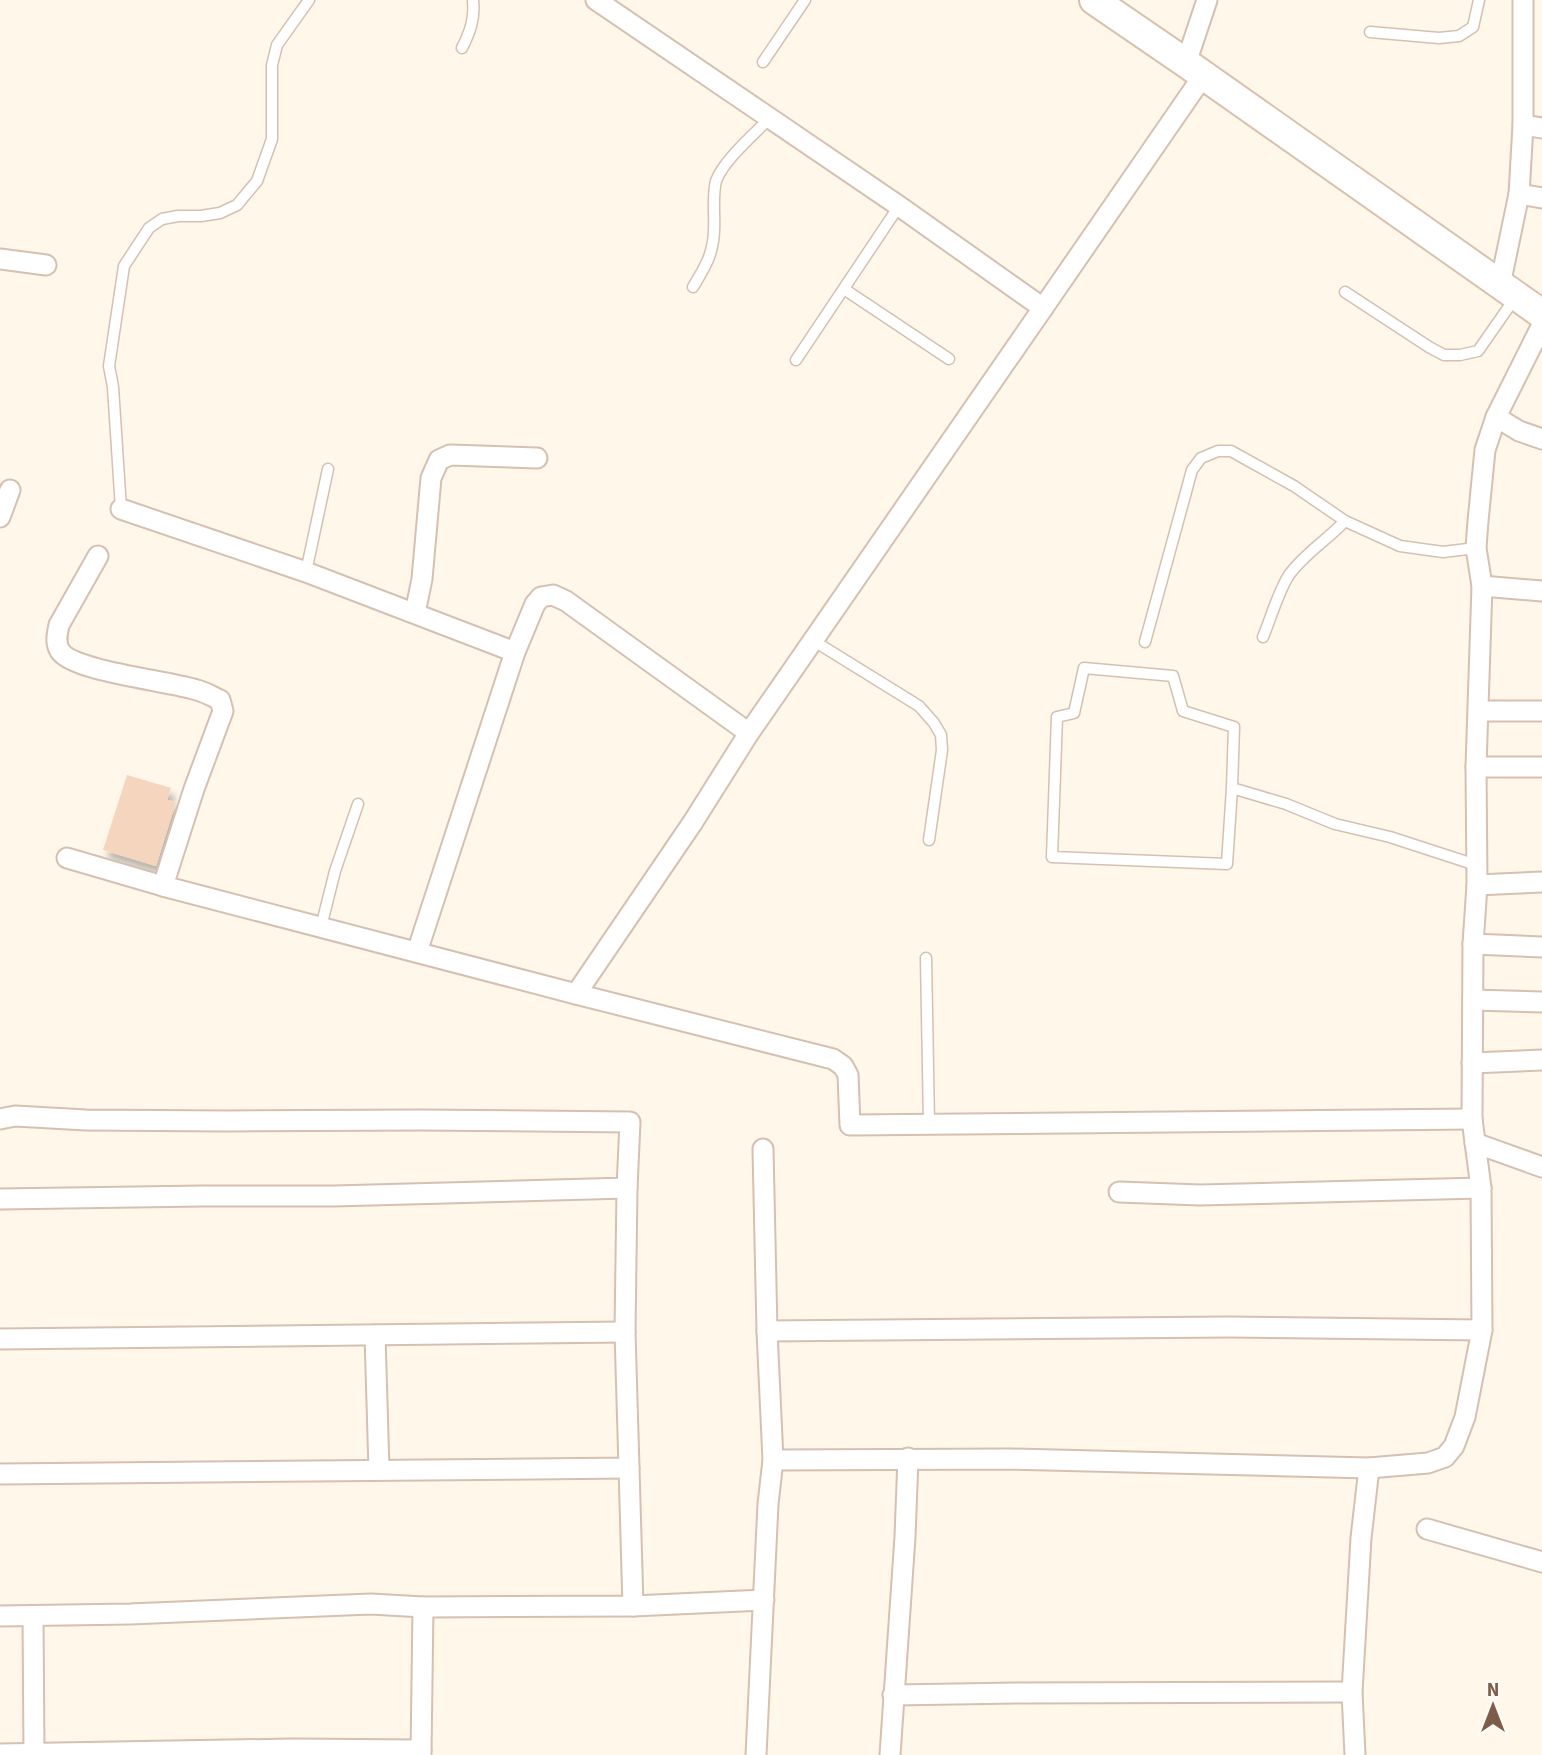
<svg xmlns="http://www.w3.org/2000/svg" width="1542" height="1755" font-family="'Source Sans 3',sans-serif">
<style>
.building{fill:#f6d5bf;filter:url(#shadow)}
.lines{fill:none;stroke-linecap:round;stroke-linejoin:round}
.lane-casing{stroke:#d5c0b1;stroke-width:13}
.street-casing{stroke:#d5c0b1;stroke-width:23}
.secondary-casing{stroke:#d9c1ad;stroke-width:32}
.lane{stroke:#fff;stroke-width:10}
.street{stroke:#fff;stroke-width:19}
.secondary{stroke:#fff;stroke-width:28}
</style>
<defs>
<filter id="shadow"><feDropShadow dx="4.5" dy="8" stdDeviation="3.5" flood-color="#0004"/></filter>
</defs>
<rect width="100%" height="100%" fill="#fef7ea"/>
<!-- building -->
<polygon class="building" points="127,775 171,788 167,800 176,802 156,866 103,850"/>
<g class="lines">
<!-- lane casing -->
<g class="lane-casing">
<g id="lane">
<polyline points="1370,32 1439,38 1459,36 1473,27 1479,0"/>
<path d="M 462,48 C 470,32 475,19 473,0"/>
<polyline points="763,62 805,0"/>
<path d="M 693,287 C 705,267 713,255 714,231 C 715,215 712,197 716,181 C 723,161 754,134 770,118"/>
<polyline points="844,289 949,359"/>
<polyline points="1345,292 1429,347 1444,355 1460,355 1478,351 1515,298"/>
<polyline points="796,360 899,206"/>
<polyline points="121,509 113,387 109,366 124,266 149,228 162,219 178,216 201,216 220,213 237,205 257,181 272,139 272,65 277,45 309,0"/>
<polyline points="306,572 328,469"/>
<path d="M 1263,637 C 1271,618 1278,592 1289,575 C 1304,554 1327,540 1345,521"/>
<polyline points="814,641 919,706 934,723 941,735 942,750 929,840"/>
<polyline points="1145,642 1192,470 1201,458 1218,451 1231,451 1294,486 1345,521 1400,546 1443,552 1476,548"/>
<polyline points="1232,788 1227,864 1052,857 1057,717 1074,713 1084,668 1173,676 1183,711 1234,727 1232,788 1286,804 1335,824 1390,837 1476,865"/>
<polyline points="321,927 335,871 358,804"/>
<polyline points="926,958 929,1123"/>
</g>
</g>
<!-- street casing -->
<g class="street-casing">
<g id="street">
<polyline points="596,0 899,206 1043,308 1203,76"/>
<polyline points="1186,63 1207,0"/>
<polyline points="1523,125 1542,128"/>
<polyline points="1519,194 1542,198"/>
<polyline points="0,259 46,265"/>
<polyline points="1500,285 1519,194 1523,125 1523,0"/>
<polyline points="1496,417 1519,431 1542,439"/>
<polyline points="121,509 306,572 515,652"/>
<polyline points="0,517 10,490"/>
<path d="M 98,556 L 59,625 C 57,634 55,643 60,651 C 74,672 173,681 200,691 C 207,693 213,697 220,700 L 223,711 L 194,789 L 163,886"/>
<polyline points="1482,586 1542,591"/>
<polyline points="415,613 422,579 431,478 439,460 450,455 537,458"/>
<polyline points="1479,711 1542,711"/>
<polyline points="1476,767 1542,767"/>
<polyline points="67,858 163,886 576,994 833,1059 843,1066 848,1075 850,1125 1472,1119"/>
<polyline points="1477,885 1542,882"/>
<polyline points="1473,944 1542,947"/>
<polyline points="417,952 515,652 535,604 541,597 553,595 566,601 749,733"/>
<polyline points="576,994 693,822 749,733 1043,308"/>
<polyline points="1473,1000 1542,1002"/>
<polyline points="1472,1063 1542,1060"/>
<polyline points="0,1119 15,1116 86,1120 227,1121 421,1120 630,1122 627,1188 334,1196 202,1196 0,1199"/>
<polyline points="1475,1143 1542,1167"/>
<polyline points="1119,1192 1200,1195 1481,1188"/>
<polyline points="767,1331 1230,1327 1482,1330"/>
<polyline points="375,1335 379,1470"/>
<polyline points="0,1339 625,1332"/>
<polyline points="773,1460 1011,1459 1369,1468 1428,1463 1445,1457 1454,1446 1465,1417 1482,1330 1481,1188 1472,1119 1473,944 1477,885 1476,767 1482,586 1476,548 1478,521 1485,450 1496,417 1542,325"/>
<polyline points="629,1468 633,1606"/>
<polyline points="0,1474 629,1468 625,1332 627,1188"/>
<polyline points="1427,1529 1542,1562"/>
<polyline points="0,1616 130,1614 371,1604 423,1607 633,1606 764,1600"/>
<polyline points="33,1616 34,1754"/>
<polyline points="893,1695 1017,1693 1352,1692"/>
<polyline points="0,1754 292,1749 421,1750"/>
<polyline points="421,1755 423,1607"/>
<polyline points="756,1755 768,1504 773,1460 767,1331 763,1149"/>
<polyline points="890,1755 905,1537 908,1458"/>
<polyline points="1355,1755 1352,1692 1361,1538 1369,1468"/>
</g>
</g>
<!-- secondary casing -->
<g class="secondary-casing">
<polyline id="secondary" points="1094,0 1186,63 1542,314"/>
</g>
<!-- lane -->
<use href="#lane" class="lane"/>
<!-- street -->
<use href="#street" class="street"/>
<!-- secondary -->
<use href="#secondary" class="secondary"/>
</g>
<!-- north arrow -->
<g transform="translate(1493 1706)" stroke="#fffaf3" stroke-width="5" paint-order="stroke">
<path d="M0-5L12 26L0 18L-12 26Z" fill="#7d5c4a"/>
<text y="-10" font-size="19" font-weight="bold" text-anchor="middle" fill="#7d5c4a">N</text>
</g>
</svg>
